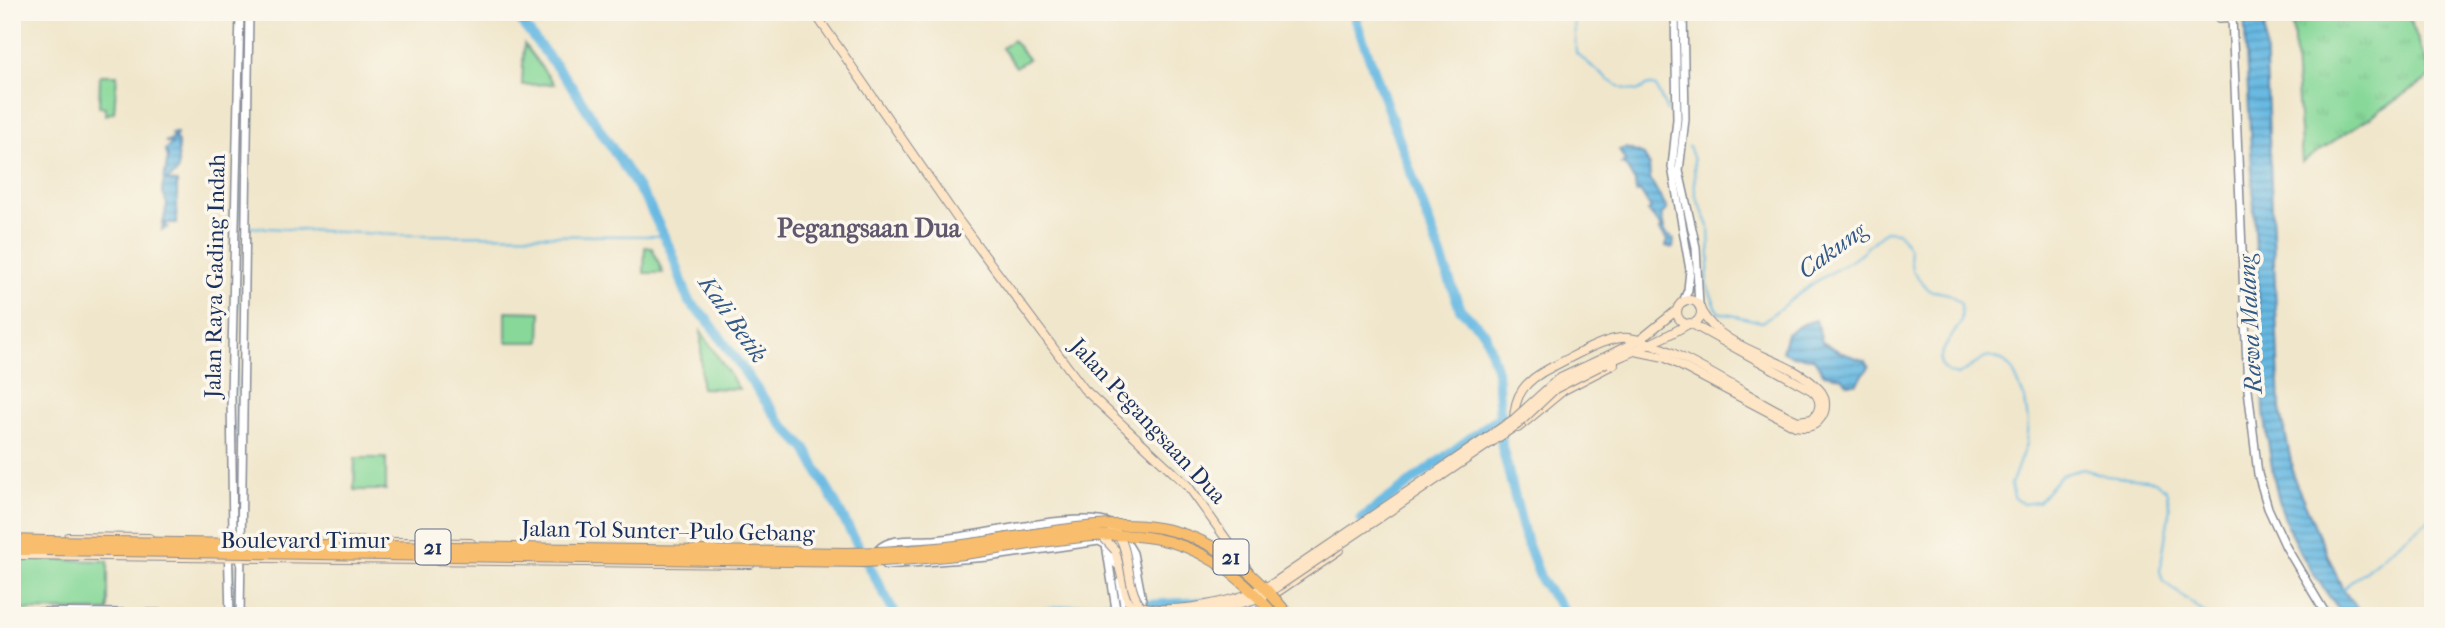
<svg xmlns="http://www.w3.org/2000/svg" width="2445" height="628" font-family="'IM FELL French Canon',serif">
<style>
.grass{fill:url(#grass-tufts);stroke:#51847c;stroke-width:2}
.green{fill:#87d899;stroke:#51847c;stroke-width:2}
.water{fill:url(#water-rules);stroke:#4174a0;stroke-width:2}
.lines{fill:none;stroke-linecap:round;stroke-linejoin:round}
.stream{stroke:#67b9e2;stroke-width:2}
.river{stroke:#67b9e2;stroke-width:10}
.tertiary-casing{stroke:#868a94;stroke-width:10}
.secondary-casing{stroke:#868a94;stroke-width:10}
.motorway-casing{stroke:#868a94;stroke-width:12}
.tertiary{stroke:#fff;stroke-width:7}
.secondary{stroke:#fde5c5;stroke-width:8}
.motorway{stroke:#f9be6d;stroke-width:10}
.secondary-bridge-casing{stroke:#868a94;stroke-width:10;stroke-linecap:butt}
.motorway-bridge-casing{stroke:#868a94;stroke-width:12;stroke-linecap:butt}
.secondary-bridge{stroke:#fde5c5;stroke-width:8}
.motorway-bridge{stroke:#f9be6d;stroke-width:10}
.labels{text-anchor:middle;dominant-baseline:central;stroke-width:7;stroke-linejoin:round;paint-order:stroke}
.shield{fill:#fbf7ec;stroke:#5e6b89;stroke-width:2}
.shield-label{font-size:21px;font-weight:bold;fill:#1b2f5e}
.street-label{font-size:23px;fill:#1b2f5e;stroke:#fbf7ec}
.water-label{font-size:24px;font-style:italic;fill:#325886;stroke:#fbf7ec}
.quarter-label{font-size:26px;font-weight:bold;fill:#62586e;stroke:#fbf7ec}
</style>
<defs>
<pattern id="grass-tufts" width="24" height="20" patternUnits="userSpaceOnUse" patternTransform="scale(1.75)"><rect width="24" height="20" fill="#87d899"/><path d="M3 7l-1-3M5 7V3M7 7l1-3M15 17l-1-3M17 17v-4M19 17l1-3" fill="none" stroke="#74ba86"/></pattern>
<pattern id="water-rules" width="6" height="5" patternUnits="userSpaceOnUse" patternTransform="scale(1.75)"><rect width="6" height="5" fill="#67b9e2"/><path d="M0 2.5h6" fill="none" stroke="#5497ba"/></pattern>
</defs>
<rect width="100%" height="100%" fill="#fbf7ec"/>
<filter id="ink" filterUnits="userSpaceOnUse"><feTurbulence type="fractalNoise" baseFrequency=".0143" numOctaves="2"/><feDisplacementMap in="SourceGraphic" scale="14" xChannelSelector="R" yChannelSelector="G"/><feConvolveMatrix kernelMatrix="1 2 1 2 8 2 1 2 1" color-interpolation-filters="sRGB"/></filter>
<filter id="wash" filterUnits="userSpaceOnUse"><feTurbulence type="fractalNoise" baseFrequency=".00686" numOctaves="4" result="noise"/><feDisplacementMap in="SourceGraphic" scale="28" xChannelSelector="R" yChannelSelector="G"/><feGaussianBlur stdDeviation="1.57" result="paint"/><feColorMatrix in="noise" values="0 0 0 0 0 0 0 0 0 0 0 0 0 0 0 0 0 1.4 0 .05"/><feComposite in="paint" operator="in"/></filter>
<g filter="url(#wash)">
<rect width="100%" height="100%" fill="#f0e6cb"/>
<!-- grass -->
<polygon class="grass" points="2292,12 2407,12 2432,76 2302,162"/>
<!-- green -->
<g class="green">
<polygon points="1013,40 1028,59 1016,67 1002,48"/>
<polygon points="524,44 554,84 522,85"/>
<polygon points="100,75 117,75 114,112 105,115 105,107 99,106"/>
<polygon points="645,247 652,248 663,273 644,273"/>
<polygon points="506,311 541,312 540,342 506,342"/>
<polygon points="701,331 739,389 701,388"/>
<polygon points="355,458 386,458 386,490 354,490"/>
<polygon points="24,559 108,561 108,611 12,610 12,564"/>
</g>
<!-- water -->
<g class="water">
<path d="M 2244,12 L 2264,12 L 2280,407 L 2295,481 L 2343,590 L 2363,616 L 2343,616 C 2323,587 2299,556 2286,523 C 2273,486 2269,449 2264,410 Z"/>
<polygon points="171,133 177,133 175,140 178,142 178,172 166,181 177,182 177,223 164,223 168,227 162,230 167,204 162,191 168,157 165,150 173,143 165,142 173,139"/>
<polygon points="1626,148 1644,155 1649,165 1650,179 1667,209 1661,215 1665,233 1674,239 1673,248 1666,246 1667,240 1659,230 1662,228 1648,211 1651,209 1640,191 1636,193 1635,182 1625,165 1621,164 1625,161 1619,150"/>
<polygon points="1816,320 1822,342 1842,353 1866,361 1869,367 1856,384 1848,384 1842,377 1824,374 1813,358 1792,356 1782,351 1787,334 1801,325"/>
</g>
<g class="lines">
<!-- stream -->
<g class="stream">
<polyline points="1570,12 1574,20 1576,53 1608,80 1622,88 1637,91 1648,85 1656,87 1667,111"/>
<path d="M 1689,146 L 1694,160 L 1695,194 L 1709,226 L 1710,259 L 1706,282 L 1718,312 L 1762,322 L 1812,284 L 1854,259 L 1885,231 L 1898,232 L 1909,248 L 1912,270 L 1928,290 L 1949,294 L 1961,303 C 1961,309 1962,315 1961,321 C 1954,338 1920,367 1958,375 L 1988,356 L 2004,361 L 2013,371 L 2025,399 L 2028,422 L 2026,444 L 2011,485 L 2014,497 L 2023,504 L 2038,502 L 2061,475 L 2083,469 L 2106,476 L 2155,481 L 2166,490 L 2170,508 L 2160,571 L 2163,581 L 2208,616"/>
<polyline points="239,223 242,66"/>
<polyline points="249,227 397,235 664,236"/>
<polyline points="235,445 239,234"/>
<polyline points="234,565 234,611"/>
<polyline points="2341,590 2433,516"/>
</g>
<!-- river -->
<g class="river">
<polyline points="513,12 571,85 649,205 672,253 689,302 707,319 781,423 806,449 896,616"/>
<polyline points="1353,12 1460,309 1485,333 1497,371 1502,447 1526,540 1542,582 1568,616"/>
<polyline points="1361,519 1502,415"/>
<polyline points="1147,605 1205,602"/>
<polyline points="1021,616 1108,605 1125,606"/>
</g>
</g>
</g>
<g filter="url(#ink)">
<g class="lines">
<!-- tertiary casing -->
<g class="tertiary-casing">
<g id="tertiary">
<polyline points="1675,12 1677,119 1672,167 1690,270 1688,290 1683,302"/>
<polyline points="1683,12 1685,119 1679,171 1696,247 1699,306"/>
<polyline points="2217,12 2219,18 2232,17 2248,389 2258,474 2268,508 2286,547 2327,616"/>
<polyline points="1121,533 1133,553 1145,616"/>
<polyline points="1106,544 1117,616"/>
<path d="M 878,550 C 889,537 915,541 930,540 C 970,539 1085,508 1113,525"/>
<polyline points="886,565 988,557 1099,541 1106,545 1116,564"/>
<polyline points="1120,582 1126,616"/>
<polyline points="12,612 232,614"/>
<polyline points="230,616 228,540 233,533 231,396 240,12"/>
<polyline points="240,616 249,12"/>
<polyline points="1197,616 1256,602"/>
</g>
</g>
<!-- secondary casing -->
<g class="secondary-casing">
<g id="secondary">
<polyline points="814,12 959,221 1084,389 1188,486 1250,572"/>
<circle cx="1689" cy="312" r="12"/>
<path d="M 1635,351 L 1664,357 L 1795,426 C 1805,428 1814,428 1820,419 C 1827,411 1827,397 1819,389 C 1787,356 1725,353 1701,311"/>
<polyline points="1603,358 1641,339 1677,310"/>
<path d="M 1514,424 C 1513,394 1526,380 1552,367 C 1573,357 1597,341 1621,338 C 1658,334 1758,404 1798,421 L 1812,419 C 1822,410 1822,398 1811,390 L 1690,323 C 1664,339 1634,351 1606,363"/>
<polyline points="1518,428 1564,390 1614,364"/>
<polyline points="68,537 149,538"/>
<polyline points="250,540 471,543"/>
<polyline points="1115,550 1128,601"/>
<polyline points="15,555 751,564"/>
<polyline points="1270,597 1339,550"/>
</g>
</g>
<!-- motorway casing -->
<g class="motorway-casing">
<g id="motorway">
<polyline points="12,540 46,541"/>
<polyline points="12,550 46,550"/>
</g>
</g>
<!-- tertiary -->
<use href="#tertiary" class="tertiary"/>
<!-- secondary -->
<use href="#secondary" class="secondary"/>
<!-- motorway -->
<use href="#motorway" class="motorway"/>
<!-- secondary-bridge casing -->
<g class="secondary-bridge-casing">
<g id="secondary-bridge">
<path d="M 1106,525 C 1135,538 1122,584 1141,606 C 1175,616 1244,600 1275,582 L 1514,419 L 1558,379 L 1603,358"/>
<polyline points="1101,535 1115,550"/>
<path d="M 1128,601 C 1146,628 1236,607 1264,596 L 1517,425 L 1555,389 L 1606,363"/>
</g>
</g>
<!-- motorway-bridge casing -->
<g class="motorway-bridge-casing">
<g id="motorway-bridge">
<path d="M 46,541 L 847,553 C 894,552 940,549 985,542 C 1116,521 1197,498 1289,616"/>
<path d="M 46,550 L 863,562 C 906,560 949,557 991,550 C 1112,532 1186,511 1275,616"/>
</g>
</g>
<!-- secondary-bridge -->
<use href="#secondary-bridge" class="secondary-bridge"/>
<!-- motorway-bridge -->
<use href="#motorway-bridge" class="motorway-bridge"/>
</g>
</g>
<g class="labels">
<!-- shield labels -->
<g class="shield">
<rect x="415.5" y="529.5" width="35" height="35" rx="5"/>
<rect x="1213.5" y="539.5" width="35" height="35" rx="5"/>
</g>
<g class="shield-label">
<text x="433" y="547">21</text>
<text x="1231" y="557">21</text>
</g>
<!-- street labels -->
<g class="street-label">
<text transform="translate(215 276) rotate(-89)">Jalan Raya Gading Indah</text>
<text transform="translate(1148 421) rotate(47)">Jalan Pegangsaan Dua</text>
<text transform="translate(668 531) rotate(1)">Jalan Tol Sunter–Pulo Gebang</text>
<text x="305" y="540">Boulevard Timur</text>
</g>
<!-- water labels -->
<g class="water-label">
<text transform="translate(1832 250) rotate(-36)">Cakung</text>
<text transform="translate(733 319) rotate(55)">Kali Betik</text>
<text transform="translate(2250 324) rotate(-93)">Rawa Malang</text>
</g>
<!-- quarter labels -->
<g class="quarter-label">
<text x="869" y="228">Pegangsaan Dua</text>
</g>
</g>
<!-- margin -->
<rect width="2445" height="628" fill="none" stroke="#fbf7ec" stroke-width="42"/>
</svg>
